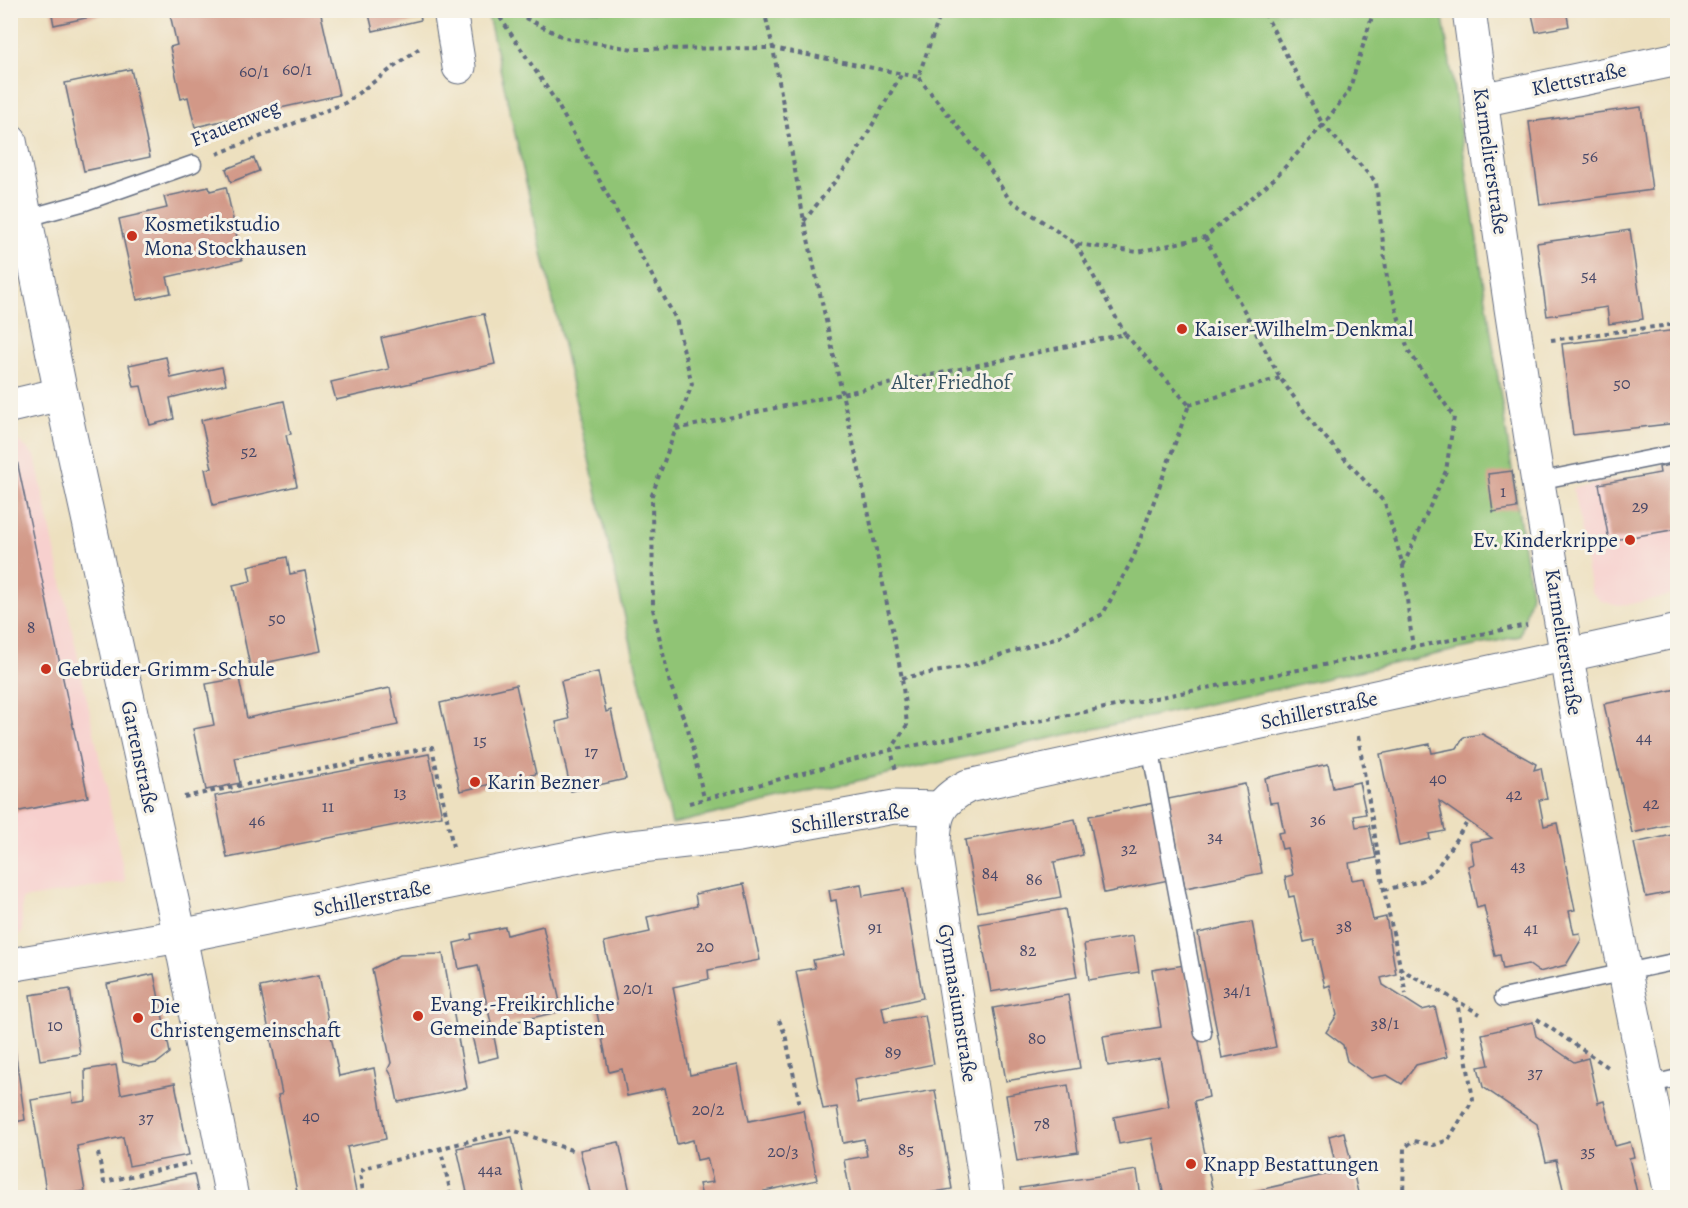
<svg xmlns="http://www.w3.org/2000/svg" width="1688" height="1208" font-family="Alegreya,serif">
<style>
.built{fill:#f7d0ce}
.green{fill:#90c475;stroke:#567a6a;stroke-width:1.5}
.building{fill:#d29887}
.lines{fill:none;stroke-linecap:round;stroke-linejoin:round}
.service-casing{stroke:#646d80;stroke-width:19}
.minor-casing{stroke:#646d80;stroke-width:35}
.path{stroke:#646d80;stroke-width:4;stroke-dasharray:4.5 4.5;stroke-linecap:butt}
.service{stroke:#fff;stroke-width:16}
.minor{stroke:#fff;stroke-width:33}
.poi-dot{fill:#c8321e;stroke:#f7f3e8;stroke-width:2}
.labels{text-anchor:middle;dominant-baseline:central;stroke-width:6;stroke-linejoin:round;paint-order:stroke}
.number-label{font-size:18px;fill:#494968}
.street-label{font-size:21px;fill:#1b2f5e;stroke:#f7f3e8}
.poi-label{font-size:21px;fill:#1b2f5e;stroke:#f7f3e8;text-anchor:start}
.park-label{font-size:21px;fill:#385464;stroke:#f7f3e8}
</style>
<rect width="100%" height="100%" fill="#f7f3e8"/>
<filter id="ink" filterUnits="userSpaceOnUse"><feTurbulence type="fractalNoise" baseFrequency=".0167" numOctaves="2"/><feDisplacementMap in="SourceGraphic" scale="12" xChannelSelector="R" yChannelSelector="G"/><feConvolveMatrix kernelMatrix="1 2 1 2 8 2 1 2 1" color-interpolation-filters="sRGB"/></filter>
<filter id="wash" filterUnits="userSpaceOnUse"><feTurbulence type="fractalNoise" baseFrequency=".008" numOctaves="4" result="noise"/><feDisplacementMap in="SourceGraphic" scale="24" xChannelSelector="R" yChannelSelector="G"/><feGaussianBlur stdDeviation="1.35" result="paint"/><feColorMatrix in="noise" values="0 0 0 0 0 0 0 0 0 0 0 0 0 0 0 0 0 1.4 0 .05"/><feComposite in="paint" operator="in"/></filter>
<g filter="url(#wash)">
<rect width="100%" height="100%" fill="#ede0bf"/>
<!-- built -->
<g class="built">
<polygon points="20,442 35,456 126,882 22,899 22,934 11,936 10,444"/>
<polygon points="1677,464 1677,594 1631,604 1614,605 1601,601 1591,592 1573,488 1660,473 1659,467"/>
</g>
<!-- green -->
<polygon class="green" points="487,11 1442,11 1531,594 1520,636 896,772 672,824"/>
<g id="blocks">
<!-- building -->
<g class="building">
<polygon points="51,10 117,10 117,11 54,25"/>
<polygon points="169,10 320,10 339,95 195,127 188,97 181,99 170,47 177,45"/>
<polygon points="368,10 419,10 421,20 373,31"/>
<polygon points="1531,10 1566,10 1569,26 1536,32"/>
<polygon points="131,69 150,157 84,171 65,83"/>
<polygon points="1641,107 1652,190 1540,205 1529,122"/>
<polygon points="254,158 259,171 231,182 226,169"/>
<polygon points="209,187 210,191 226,187 242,260 167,277 171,293 137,300 119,219 167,208 164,197"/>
<polygon points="1630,230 1643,319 1609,324 1607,307 1547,316 1537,243"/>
<polygon points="484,314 495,364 336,400 331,382 389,369 381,338"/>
<polygon points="1677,330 1677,423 1573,435 1562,344"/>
<polygon points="166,357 171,378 222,367 226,384 170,398 174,419 150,425 141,386 134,387 129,365"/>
<polygon points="284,401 291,434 286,435 297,486 213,505 205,469 212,468 201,420"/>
<polygon points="16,456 88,797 10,813 10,458"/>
<polygon points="1677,464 1677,529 1609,541 1599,484 1660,473 1659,467"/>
<polygon points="1512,471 1517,508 1493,512 1488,474"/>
<polygon points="287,557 290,574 305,571 321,651 250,666 233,585 251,581 248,566"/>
<polygon points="598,672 606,712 611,710 626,779 571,791 556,722 569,719 561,681"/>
<polygon points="239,678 247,718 390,688 398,725 235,758 240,783 206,790 193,729 214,725 206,684"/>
<polygon points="516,685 536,774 460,791 440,703"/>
<polygon points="1677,689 1677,823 1632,833 1604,704"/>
<polygon points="1482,734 1536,764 1534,770 1541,768 1547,799 1539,800 1544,826 1557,823 1575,910 1569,911 1574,934 1580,933 1581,940 1566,965 1539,972 1528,964 1503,969 1500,955 1495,956 1484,906 1477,908 1468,866 1474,864 1470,842 1492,838 1439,801 1445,831 1429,834 1430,839 1399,846 1380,754 1430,744 1432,753 1457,748 1464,737"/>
<polygon points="429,754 442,816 227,858 215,796"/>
<polygon points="1328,764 1333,788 1359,782 1366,814 1354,816 1356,827 1369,825 1376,858 1349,863 1352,880 1364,878 1373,920 1386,917 1396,974 1381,978 1383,985 1422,1010 1435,1007 1447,1057 1416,1065 1402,1084 1387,1075 1371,1078 1347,1061 1343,1045 1326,1032 1337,1015 1330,985 1325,987 1314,940 1304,942 1294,896 1289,897 1285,877 1293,875 1287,848 1282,849 1278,833 1284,832 1278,802 1270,803 1265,778"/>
<polygon points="1245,784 1262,873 1185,888 1168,799"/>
<polygon points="1154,803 1169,880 1104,893 1089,816"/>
<polygon points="1075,819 1083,855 1054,862 1061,897 978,912 965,840"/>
<polygon points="1677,834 1677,891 1646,897 1634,843"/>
<polygon points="744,884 760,960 708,970 709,979 673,987 690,1075 738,1065 749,1121 803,1110 817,1180 764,1191 765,1197 702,1197 699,1184 713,1182 707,1158 697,1160 693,1140 677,1144 665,1088 627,1096 622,1069 609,1072 596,1008 617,1004 604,942 650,932 647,917 697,906 695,894"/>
<polygon points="861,884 863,896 904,889 923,998 882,1007 885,1022 925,1015 934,1064 854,1080 858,1103 935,1090 952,1189 906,1197 851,1197 844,1160 867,1156 864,1139 843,1143 837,1107 823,1109 796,971 815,968 813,960 845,954 836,900 831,901 829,890"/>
<polygon points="1065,909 1077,977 991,992 979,924"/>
<polygon points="1252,922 1276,1047 1222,1058 1198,933"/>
<polygon points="543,926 562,1011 492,1027 498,1057 478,1062 470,1027 491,1023 478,965 459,969 454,943 472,939 471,934 505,927 507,935"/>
<polygon points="1133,936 1139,972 1089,980 1084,944"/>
<polygon points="443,954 467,1088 398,1102 393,1078 388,1069 391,1063 372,969 400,955"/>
<polygon points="1185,965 1209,1097 1194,1101 1214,1197 1164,1197 1152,1138 1119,1144 1114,1117 1169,1106 1160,1058 1108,1066 1103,1036 1161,1027 1152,970"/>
<polygon points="154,974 170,1053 157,1063 139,1066 123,1062 107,984"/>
<polygon points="319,975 339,1076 374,1068 386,1139 347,1147 357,1197 298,1197 278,1095 282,1094 260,987"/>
<polygon points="70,989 80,1054 40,1060 30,995"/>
<polygon points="1068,995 1080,1068 1006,1081 993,1008"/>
<polygon points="1533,1022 1536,1036 1574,1062 1588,1058 1598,1103 1604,1101 1615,1146 1630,1142 1634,1157 1629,1158 1638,1197 1565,1197 1556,1160 1546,1162 1537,1124 1483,1087 1478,1067 1489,1065 1482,1034"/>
<polygon points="10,1036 13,1036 25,1120 10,1123"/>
<polygon points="116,1065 121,1094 175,1083 189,1155 129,1166 123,1137 77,1146 85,1191 47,1197 31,1100 72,1093 73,1103 86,1101 85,1070"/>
<polygon points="1068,1085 1078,1152 1017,1161 1006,1095"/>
<polygon points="1344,1132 1359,1197 1229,1197 1337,1172 1329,1136"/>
<polygon points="512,1137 525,1197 468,1197 457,1148"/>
<polygon points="619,1142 631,1197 591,1197 580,1150"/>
<polygon points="1137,1170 1141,1197 1022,1197 1020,1188"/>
<polygon points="194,1174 199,1197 122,1197 120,1190"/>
</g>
</g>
</g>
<g filter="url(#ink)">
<use href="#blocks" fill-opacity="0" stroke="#646d80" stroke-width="1.5"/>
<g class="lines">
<!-- service casing -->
<g class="service-casing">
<g id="service">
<polyline points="20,220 85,202 193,164"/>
<polyline points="1538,481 1678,453"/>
<polyline points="1150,747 1203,1033"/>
<polyline points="1503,998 1678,961"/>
<polyline points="1647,1085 1678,1078"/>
</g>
</g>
<!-- minor casing -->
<g class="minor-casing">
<g id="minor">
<polyline points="450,10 459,67"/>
<path d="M 1469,10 C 1522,409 1586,805 1672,1198"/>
<polyline points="1481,100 1678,59"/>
<polyline points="10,141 61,394 180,936 232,1198"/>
<polyline points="10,406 61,394"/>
<polyline points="10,965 180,936 614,849 739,835 894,807 940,808"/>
<path d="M 988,1198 L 934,851 C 934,817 936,802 968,786 L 1678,631"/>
</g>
</g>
<!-- path -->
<g class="path">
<polyline points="495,10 555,100 676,319 692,384 652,495 653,609 670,684 688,729 704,798"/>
<polyline points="509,10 565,38 633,49 773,48 918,77"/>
<polyline points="764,10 773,48 804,221 869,515 902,678 907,725 891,750 896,771"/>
<polyline points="942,10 918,77 982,157 1009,199 1076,244 1138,252 1205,237 1274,179 1323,125 1263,10"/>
<polyline points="1374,10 1349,91 1323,125 1376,182 1387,278 1408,350 1454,417 1446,471 1403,566"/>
<polyline points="217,154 345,103 421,47"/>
<polyline points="804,221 854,157 902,73"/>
<polyline points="1205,237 1280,378 1315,426 1385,503 1403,566 1413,649"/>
<polyline points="1076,244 1125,334"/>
<polyline points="1551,340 1678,324"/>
<polyline points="1189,405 1280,378"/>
<polyline points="676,429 1125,334 1189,405"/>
<polyline points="902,678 968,666 1058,637 1103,614 1134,556 1189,405"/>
<polyline points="1358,736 1384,890 1406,994"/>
<polyline points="184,797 432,747 453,847"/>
<polyline points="689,803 891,750 1527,625"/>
<polyline points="1384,890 1421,881 1436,869 1466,824"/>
<polyline points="1399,968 1480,1014"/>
<polyline points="1537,1019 1608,1067"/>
<polyline points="779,1020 785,1034 800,1105"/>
<polyline points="440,1147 452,1198"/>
<polyline points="98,1153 104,1182 191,1163"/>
<polyline points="364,1198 360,1173 364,1168 512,1130 574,1151"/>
<polyline points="1403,1198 1404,1148 1413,1141 1434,1145 1448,1140 1473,1100 1457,1001"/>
</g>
<!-- service -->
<use href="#service" class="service"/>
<!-- minor -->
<use href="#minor" class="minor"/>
</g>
</g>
<!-- markers -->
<g class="poi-dot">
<circle cx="132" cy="236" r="6"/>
<circle cx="1182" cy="329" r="6"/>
<circle cx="1630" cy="540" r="6"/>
<circle cx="46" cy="669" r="6"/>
<circle cx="475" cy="782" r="6"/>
<circle cx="418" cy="1016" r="6"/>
<circle cx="138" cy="1018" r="6"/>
<circle cx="1191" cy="1164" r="6"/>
</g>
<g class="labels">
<!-- number labels -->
<g class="number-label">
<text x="297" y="69">60/1</text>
<text x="254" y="71">60/1</text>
<text x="1590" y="156">56</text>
<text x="1589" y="275">54</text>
<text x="1622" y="383">50</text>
<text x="249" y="451">52</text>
<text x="1503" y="491">1</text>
<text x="1640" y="506">29</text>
<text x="277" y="618">50</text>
<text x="31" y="627">8</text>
<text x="1644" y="737">44</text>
<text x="480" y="740">15</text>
<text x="591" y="751">17</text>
<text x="1438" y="778">40</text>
<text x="400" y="792">13</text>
<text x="1514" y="794">42</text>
<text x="1651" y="803">42</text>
<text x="328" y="806">11</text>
<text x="1318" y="819">36</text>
<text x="257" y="820">46</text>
<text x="1215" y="836">34</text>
<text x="1129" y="848">32</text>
<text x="1518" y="865">43</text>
<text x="990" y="873">84</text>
<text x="1034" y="879">86</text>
<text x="1344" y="926">38</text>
<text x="875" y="927">91</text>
<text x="1531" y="928">41</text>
<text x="705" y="946">20</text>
<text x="1028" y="950">82</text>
<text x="638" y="988">20/1</text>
<text x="1237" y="990">34/1</text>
<text x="1385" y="1023">38/1</text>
<text x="55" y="1025">10</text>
<text x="1037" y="1038">80</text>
<text x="893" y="1052">89</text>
<text x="1535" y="1072">37</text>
<text x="708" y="1109">20/2</text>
<text x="311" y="1116">40</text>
<text x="146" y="1117">37</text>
<text x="1042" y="1123">78</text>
<text x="906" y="1149">85</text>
<text x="783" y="1151">20/3</text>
<text x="1588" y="1151">35</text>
<text x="490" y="1169">44a</text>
</g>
<!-- street labels -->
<g class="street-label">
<text transform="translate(1579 79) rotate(-12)">Klettstraße</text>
<text transform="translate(235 123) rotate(-22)">Frauenweg</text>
<text transform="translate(1491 161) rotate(82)">Karmeliterstraße</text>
<text transform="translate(1564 642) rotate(81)">Karmeliterstraße</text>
<text transform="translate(1319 710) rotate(-12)">Schillerstraße</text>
<text transform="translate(140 757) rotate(78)">Gartenstraße</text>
<text transform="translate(850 818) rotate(-8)">Schillerstraße</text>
<text transform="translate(372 898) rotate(-11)">Schillerstraße</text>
<text transform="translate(958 1003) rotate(81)">Gymnasiumstraße</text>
</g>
<!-- poi labels -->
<g class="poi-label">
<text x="144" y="224">Kosmetikstudio<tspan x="144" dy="24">Mona Stockhausen</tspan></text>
<text x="1194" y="329">Kaiser-Wilhelm-Denkmal</text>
<text x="1618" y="540" text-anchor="end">Ev. Kinderkrippe</text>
<text x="58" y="669">Gebrüder-Grimm-Schule</text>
<text x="487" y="782">Karin Bezner</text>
<text x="430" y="1004">Evang.-Freikirchliche<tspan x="430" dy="24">Gemeinde Baptisten</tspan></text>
<text x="150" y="1006">Die<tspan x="150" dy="24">Christengemeinschaft</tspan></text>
<text x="1203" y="1164">Knapp Bestattungen</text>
</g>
<!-- park labels -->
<g class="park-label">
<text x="951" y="382">Alter Friedhof</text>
</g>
</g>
<!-- margin -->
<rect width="1688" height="1208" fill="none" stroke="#f7f3e8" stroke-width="36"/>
</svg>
